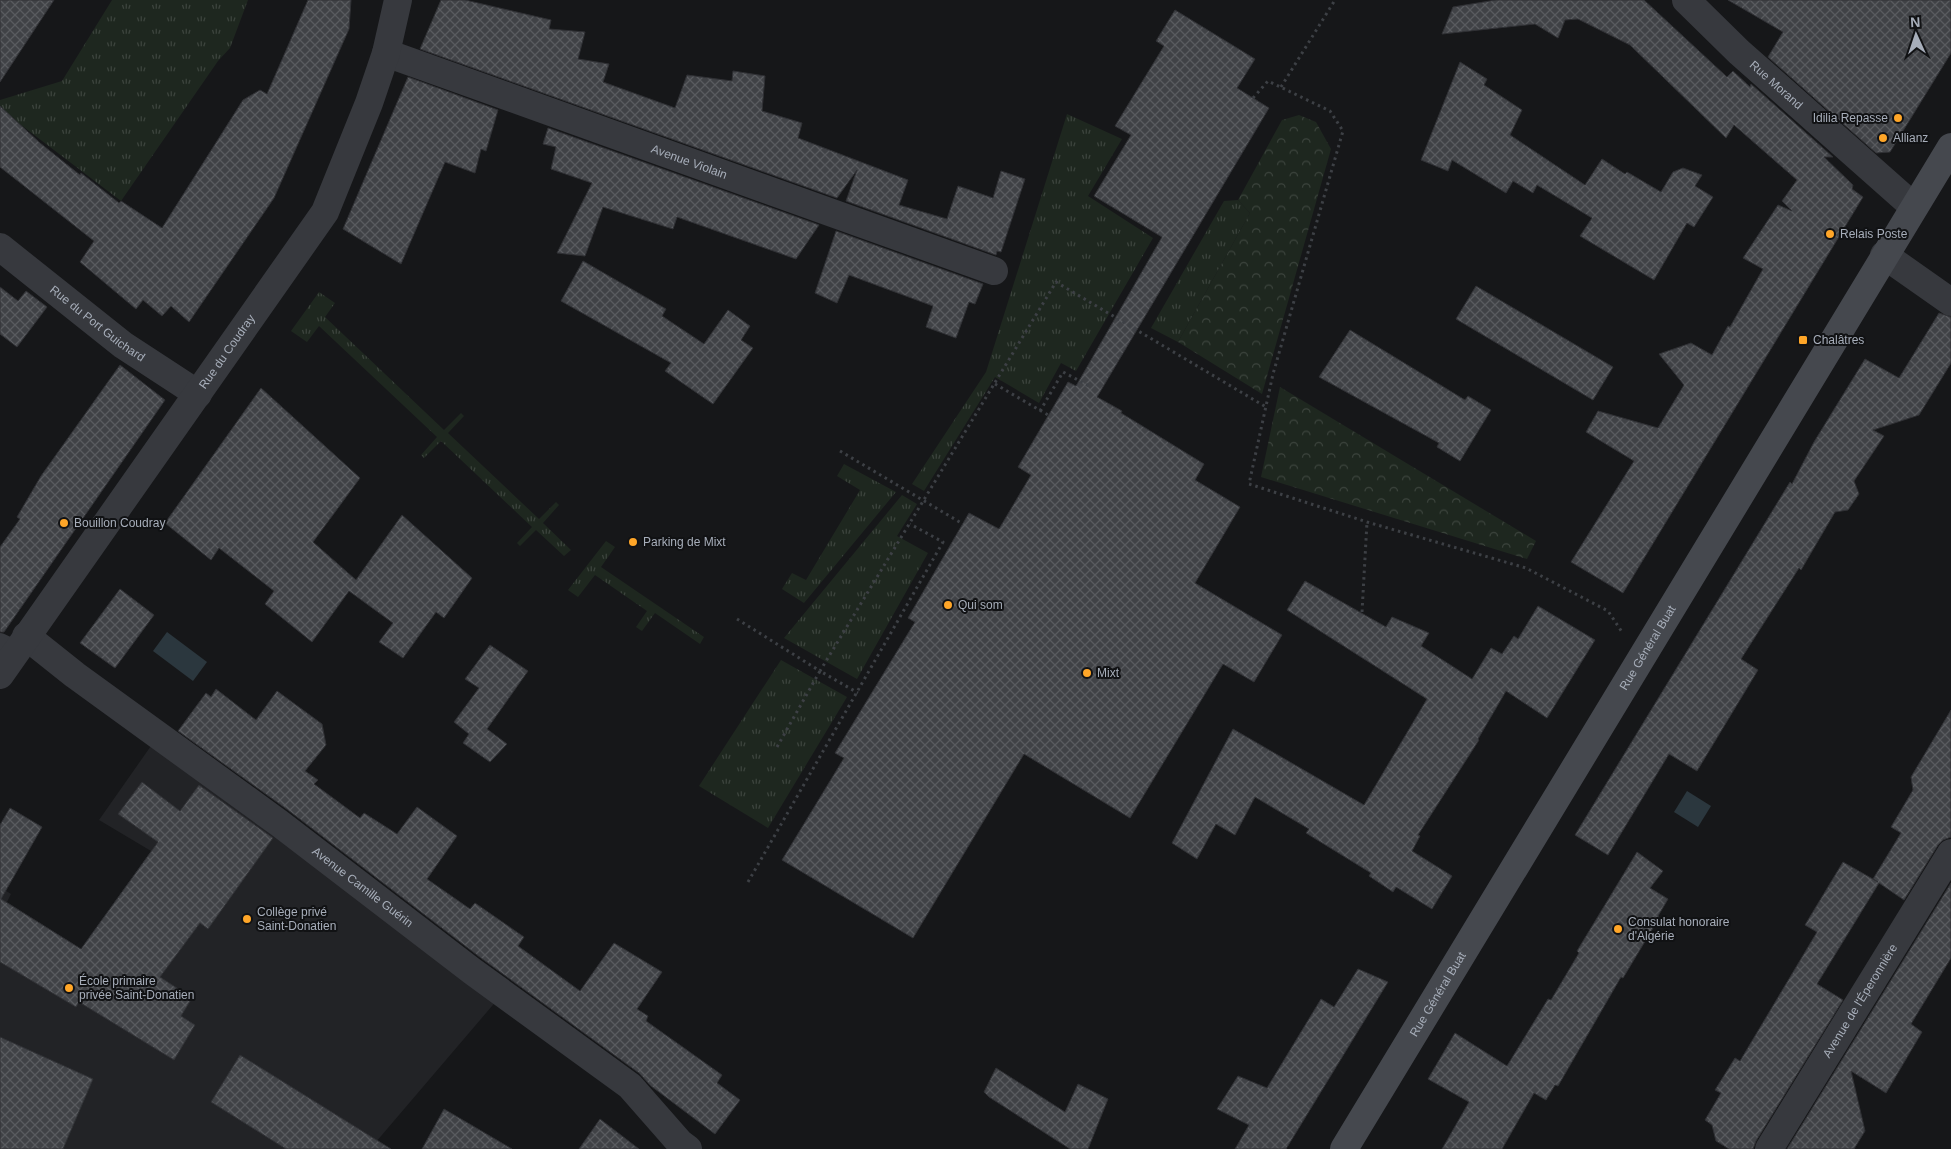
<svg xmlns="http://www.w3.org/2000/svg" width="1951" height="1149" font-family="Arial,sans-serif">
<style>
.built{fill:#222326}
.grass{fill:url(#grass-tufts)}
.forest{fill:url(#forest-crowns)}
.water{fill:#2b373e}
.building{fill:url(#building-cross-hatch);stroke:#303135}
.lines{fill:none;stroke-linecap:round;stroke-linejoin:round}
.path{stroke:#3d4045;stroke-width:3;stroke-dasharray:2.5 4;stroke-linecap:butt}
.service{stroke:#37393e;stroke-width:18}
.minor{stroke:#37393e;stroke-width:28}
.tertiary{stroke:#37393e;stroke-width:28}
.secondary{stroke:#45484e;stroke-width:28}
.poi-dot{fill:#ffa628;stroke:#111214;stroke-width:2}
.labels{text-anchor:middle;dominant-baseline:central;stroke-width:4;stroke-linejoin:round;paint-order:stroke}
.street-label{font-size:12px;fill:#a7aeba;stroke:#111214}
.poi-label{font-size:12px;fill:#a7aeba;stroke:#111214;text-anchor:start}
</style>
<defs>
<pattern id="grass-tufts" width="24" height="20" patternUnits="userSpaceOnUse" patternTransform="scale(1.25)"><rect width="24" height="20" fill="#1e271f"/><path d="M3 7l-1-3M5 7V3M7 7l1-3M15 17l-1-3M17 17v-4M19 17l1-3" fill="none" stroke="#3c443d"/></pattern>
<pattern id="forest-crowns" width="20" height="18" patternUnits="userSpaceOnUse" patternTransform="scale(1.25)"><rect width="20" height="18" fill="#1e271f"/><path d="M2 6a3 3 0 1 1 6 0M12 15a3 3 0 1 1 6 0" fill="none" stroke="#3c443d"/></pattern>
<pattern id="building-cross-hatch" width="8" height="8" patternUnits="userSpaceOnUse" patternTransform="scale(1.25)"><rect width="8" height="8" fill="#404246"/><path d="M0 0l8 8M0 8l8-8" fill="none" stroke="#595b5f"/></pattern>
</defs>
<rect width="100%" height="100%" fill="#161719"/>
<!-- built -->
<polygon class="built" points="153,743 498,999 370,1149 0,1149 0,887 11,894 7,902 81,949 151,851 99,820"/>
<!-- grass -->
<g class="grass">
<polygon points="112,0 248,0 230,48 218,61 121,201 0,109 0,100 62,81"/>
<polygon points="1067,114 1122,139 1088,196 1153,238 1076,371 1061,363 1039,403 995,377 924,491 912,484 986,372"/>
<polygon points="1238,200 1250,213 1178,342 1151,328 1224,201"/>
<polygon points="319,292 335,303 325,317 444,430 461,413 464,416 448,433 539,519 556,502 559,505 543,523 571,550 564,556 536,530 520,546 517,543 532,527 441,441 424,458 421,455 437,437 319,326 307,342 291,331"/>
<polygon points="844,464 896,492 804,603 782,589 792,573 806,580 860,490 837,476"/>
<polygon points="902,495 917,504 897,536 928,553 857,679 784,638"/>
<polygon points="606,541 615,547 601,567 704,637 700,644 655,613 642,631 636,627 647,611 595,575 578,597 568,590"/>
<polygon points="781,660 847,697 768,828 699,786"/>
</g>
<!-- forest -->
<g class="forest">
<polygon points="1299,115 1316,122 1331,149 1262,394 1178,342 1250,213 1238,200 1282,120"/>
<polygon points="1280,387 1536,541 1527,559 1261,477"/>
</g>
<!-- water -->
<g class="water">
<polygon points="167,632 207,662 193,681 153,651"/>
<polygon points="1687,791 1711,806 1698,827 1674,812"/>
</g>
<!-- building -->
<g class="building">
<polygon points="0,0 54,0 0,82"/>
<polygon points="308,0 351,0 349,29 274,198 189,322 171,306 162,316 143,300 136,309 80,262 94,241 0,167 0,106 40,143 80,175 81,173 119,203 121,201 162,228 243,100 260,90 267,94"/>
<polygon points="441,0 465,0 551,20 549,29 585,32 578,59 609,64 603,82 675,108 687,75 732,81 733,71 765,76 762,111 802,123 798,138 908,180 899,205 947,219 958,186 993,198 1001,171 1025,179 1001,252 997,251 996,255 846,201 857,170 837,198 420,49"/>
<polygon points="1496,0 1644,0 1727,77 1733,71 1750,87 1751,84 1833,157 1824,157 1853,185 1852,189 1863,197 1623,593 1571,562 1634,461 1586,432 1598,411 1658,428 1684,385 1659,354 1691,343 1712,355 1728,326 1730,327 1763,269 1743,258 1778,205 1792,211 1782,201 1797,180 1734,125 1726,138 1630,45 1578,19 1565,20 1558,38 1535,24 1442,34 1453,7"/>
<polygon points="1728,0 1951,0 1951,53 1890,152 1876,153 1768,57 1783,32"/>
<polygon points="1175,10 1255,59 1237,88 1269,108 1097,397 1122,411 1121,413 1204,464 1195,480 1240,507 1195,583 1282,635 1254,682 1223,664 1130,818 1024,754 913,938 782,860 844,758 835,753 915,622 908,618 969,513 999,529 1031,475 1018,467 1068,382 1076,386 1162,237 1094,196 1131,135 1115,126 1164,46 1156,41"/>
<polygon points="1460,62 1487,79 1484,85 1522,110 1510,135 1585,185 1602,159 1625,174 1627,172 1661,192 1673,172 1683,168 1702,175 1695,186 1713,197 1694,227 1687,223 1654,280 1580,236 1592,218 1537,185 1533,193 1513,181 1506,193 1452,160 1448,171 1421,160"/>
<polygon points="408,77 498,110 486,151 481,149 475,173 445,162 401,264 343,229"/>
<polygon points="548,128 819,225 796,259 677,217 673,229 603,207 585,256 557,253 592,183 551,169 556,147 543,144"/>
<polygon points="836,231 983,284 975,304 969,302 956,338 926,327 933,306 849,275 837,303 815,293"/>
<polygon points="583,261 666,309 662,316 704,344 728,310 750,326 741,340 753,348 713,404 665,371 671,363 561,301"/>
<polygon points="1476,286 1613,367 1593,400 1456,319"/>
<polygon points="0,287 18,301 26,291 47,307 17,347 0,334"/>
<polygon points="1939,313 1951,317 1951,363 1919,415 1873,430 1884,436 1854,481 1859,494 1848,510 1835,512 1801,570 1799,568 1741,659 1758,670 1697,771 1669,754 1608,855 1575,835 1790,482 1792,484 1814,442 1865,359 1899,378"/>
<polygon points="1350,330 1465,400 1468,396 1491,410 1460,461 1437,447 1439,443 1319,377"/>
<polygon points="120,365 165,400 4,632 0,632 0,547 20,519 17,517 41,476"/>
<polygon points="261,388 360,478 313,542 356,580 402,515 472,578 444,618 436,612 403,658 379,642 393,623 349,591 312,642 265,604 274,591 219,548 211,560 165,523"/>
<polygon points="1305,581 1386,627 1392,617 1429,633 1421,646 1472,679 1491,648 1502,654 1514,636 1518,639 1538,606 1595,640 1547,718 1506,691 1478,739 1479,740 1418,835 1420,836 1412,851 1452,876 1432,909 1396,887 1393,892 1369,876 1371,873 1306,833 1309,829 1255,797 1235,835 1216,824 1197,859 1172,843 1233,729 1364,805 1427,699 1287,610"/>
<polygon points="120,589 154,615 115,668 80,643"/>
<polygon points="490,645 528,671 487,729 507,744 490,762 463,743 469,734 454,722 479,688 465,679"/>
<polygon points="216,689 256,720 277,691 322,724 326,745 305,771 318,780 314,784 360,818 364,813 397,834 417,807 457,836 427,879 470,909 475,903 524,937 518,946 580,991 614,943 662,972 637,1009 648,1016 646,1021 722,1075 717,1083 740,1100 715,1134 651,1086 639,1073 481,958 288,810 178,731 206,693 211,697"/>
<polygon points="1951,710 1951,837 1943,840 1938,845 1904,900 1879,883 1817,984 1843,1000 1756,1141 1753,1149 1729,1149 1716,1141 1712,1125 1705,1120 1721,1093 1715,1090 1735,1058 1740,1061 1817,932 1805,925 1843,862 1878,882 1873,879 1901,833 1891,827 1913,790 1911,777"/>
<polygon points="142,782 180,811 199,785 273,838 208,929 200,923 160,977 192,998 181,1016 195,1025 174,1060 79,1002 76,1007 0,962 0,825 10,808 42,827 1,899 81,949 158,842 118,814"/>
<polygon points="1637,852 1663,871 1650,888 1668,899 1658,916 1659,918 1623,978 1621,977 1558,1086 1555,1085 1546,1100 1534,1093 1502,1149 1442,1149 1469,1102 1428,1079 1455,1033 1507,1066 1548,999 1551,1000 1579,953 1577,951"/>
<polygon points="1951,883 1951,958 1911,1024 1922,1032 1886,1093 1851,1071 1865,1131 1854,1149 1787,1149"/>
<polygon points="1358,969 1388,982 1286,1149 1235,1149 1249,1125 1217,1109 1238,1076 1267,1088 1321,999 1334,1007"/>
<polygon points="0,1037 93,1079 63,1149 0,1149"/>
<polygon points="240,1055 253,1063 391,1149 286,1149 211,1102"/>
<polygon points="996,1068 1065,1112 1078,1084 1108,1099 1088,1149 1070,1149 989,1097 984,1092"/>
<polygon points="444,1109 512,1149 422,1149"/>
<polygon points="600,1119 639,1149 579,1149"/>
</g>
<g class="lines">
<!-- path -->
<g class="path">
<polyline points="1281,87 1335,0"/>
<polyline points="1253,98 1268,81 1330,111 1343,131 1273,374 1249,484 1367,522 1526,568 1608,611 1622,632"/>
<polyline points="995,384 1048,415"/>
<polyline points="1040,411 1063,372 1091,387"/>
<polyline points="840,451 963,524"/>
<polyline points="1362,612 1367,522"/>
<polyline points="737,619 820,671 1056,282 1266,407"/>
<polyline points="777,747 820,671 858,693"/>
<polyline points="748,882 943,542 910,524"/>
</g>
<!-- service -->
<polyline class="service" points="0,642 17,650"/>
<!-- minor -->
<g class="minor">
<path id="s1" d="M 1686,0 L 1739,52 L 1914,207"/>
<path id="s2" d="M 386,53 L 994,271"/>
<path id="s3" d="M 0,247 L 123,345 L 198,394"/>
<polyline points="1884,255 1951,302"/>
<path id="s4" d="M 26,636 L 75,675 L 279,823 L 472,971 L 630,1086 L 680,1143 L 688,1149"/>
<path id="s5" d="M 1769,1149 L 1951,853"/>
</g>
<!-- tertiary -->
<path class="tertiary" id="s6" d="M 0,675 L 325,212 L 369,103 L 386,53 L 398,0"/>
<!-- secondary -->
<path class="secondary" id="s7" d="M 1344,1149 L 1951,147"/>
</g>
<!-- markers -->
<g class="poi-dot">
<circle cx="1898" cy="118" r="5"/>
<circle cx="1883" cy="138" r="5"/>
<circle cx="1830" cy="234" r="5"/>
<rect x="1798" y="335" width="10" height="10" rx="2.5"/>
<circle cx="64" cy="523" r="5"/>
<circle cx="633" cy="542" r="5"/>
<circle cx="948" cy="605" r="5"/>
<circle cx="1087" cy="673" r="5"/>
<circle cx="247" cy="919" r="5"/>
<circle cx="1618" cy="929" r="5"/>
<circle cx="69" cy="988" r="5"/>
</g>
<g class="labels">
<!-- street labels -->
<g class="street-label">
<text stroke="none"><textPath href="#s1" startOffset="124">Rue Morand</textPath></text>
<text stroke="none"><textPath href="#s2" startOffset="322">Avenue Violain</textPath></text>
<text stroke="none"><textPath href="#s3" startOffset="124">Rue du Port Guichard</textPath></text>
<text stroke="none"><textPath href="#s6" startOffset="395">Rue du Coudray</textPath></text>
<text stroke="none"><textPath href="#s7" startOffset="586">Rue Général Buat</textPath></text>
<text stroke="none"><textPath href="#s4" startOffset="420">Avenue Camille Guérin</textPath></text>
<text stroke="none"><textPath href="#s7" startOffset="181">Rue Général Buat</textPath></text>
<text stroke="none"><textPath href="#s5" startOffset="174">Avenue de l'Éperonnière</textPath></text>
</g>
<!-- poi labels -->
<g class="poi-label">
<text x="1888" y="118" text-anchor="end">Idilia Repasse</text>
<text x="1893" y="138">Allianz</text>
<text x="1840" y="234">Relais Poste</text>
<text x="1813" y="340">Chalâtres</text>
<text x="74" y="523">Bouillon Coudray</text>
<text x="643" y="542">Parking de Mixt</text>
<text x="958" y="605">Qui som</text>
<text x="1097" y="673">Mixt</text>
<text x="257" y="912">Collège privé<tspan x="257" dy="14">Saint-Donatien</tspan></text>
<text x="1628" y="922">Consulat honoraire<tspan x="1628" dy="14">d'Algérie</tspan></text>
<text x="79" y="981">École primaire<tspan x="79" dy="14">privée Saint-Donatien</tspan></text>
</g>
</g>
<!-- north arrow -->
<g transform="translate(1916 35) rotate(357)" stroke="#111214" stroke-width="4" paint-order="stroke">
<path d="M0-4L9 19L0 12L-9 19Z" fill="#a7aeba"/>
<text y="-8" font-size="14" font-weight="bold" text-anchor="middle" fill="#a7aeba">N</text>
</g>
</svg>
